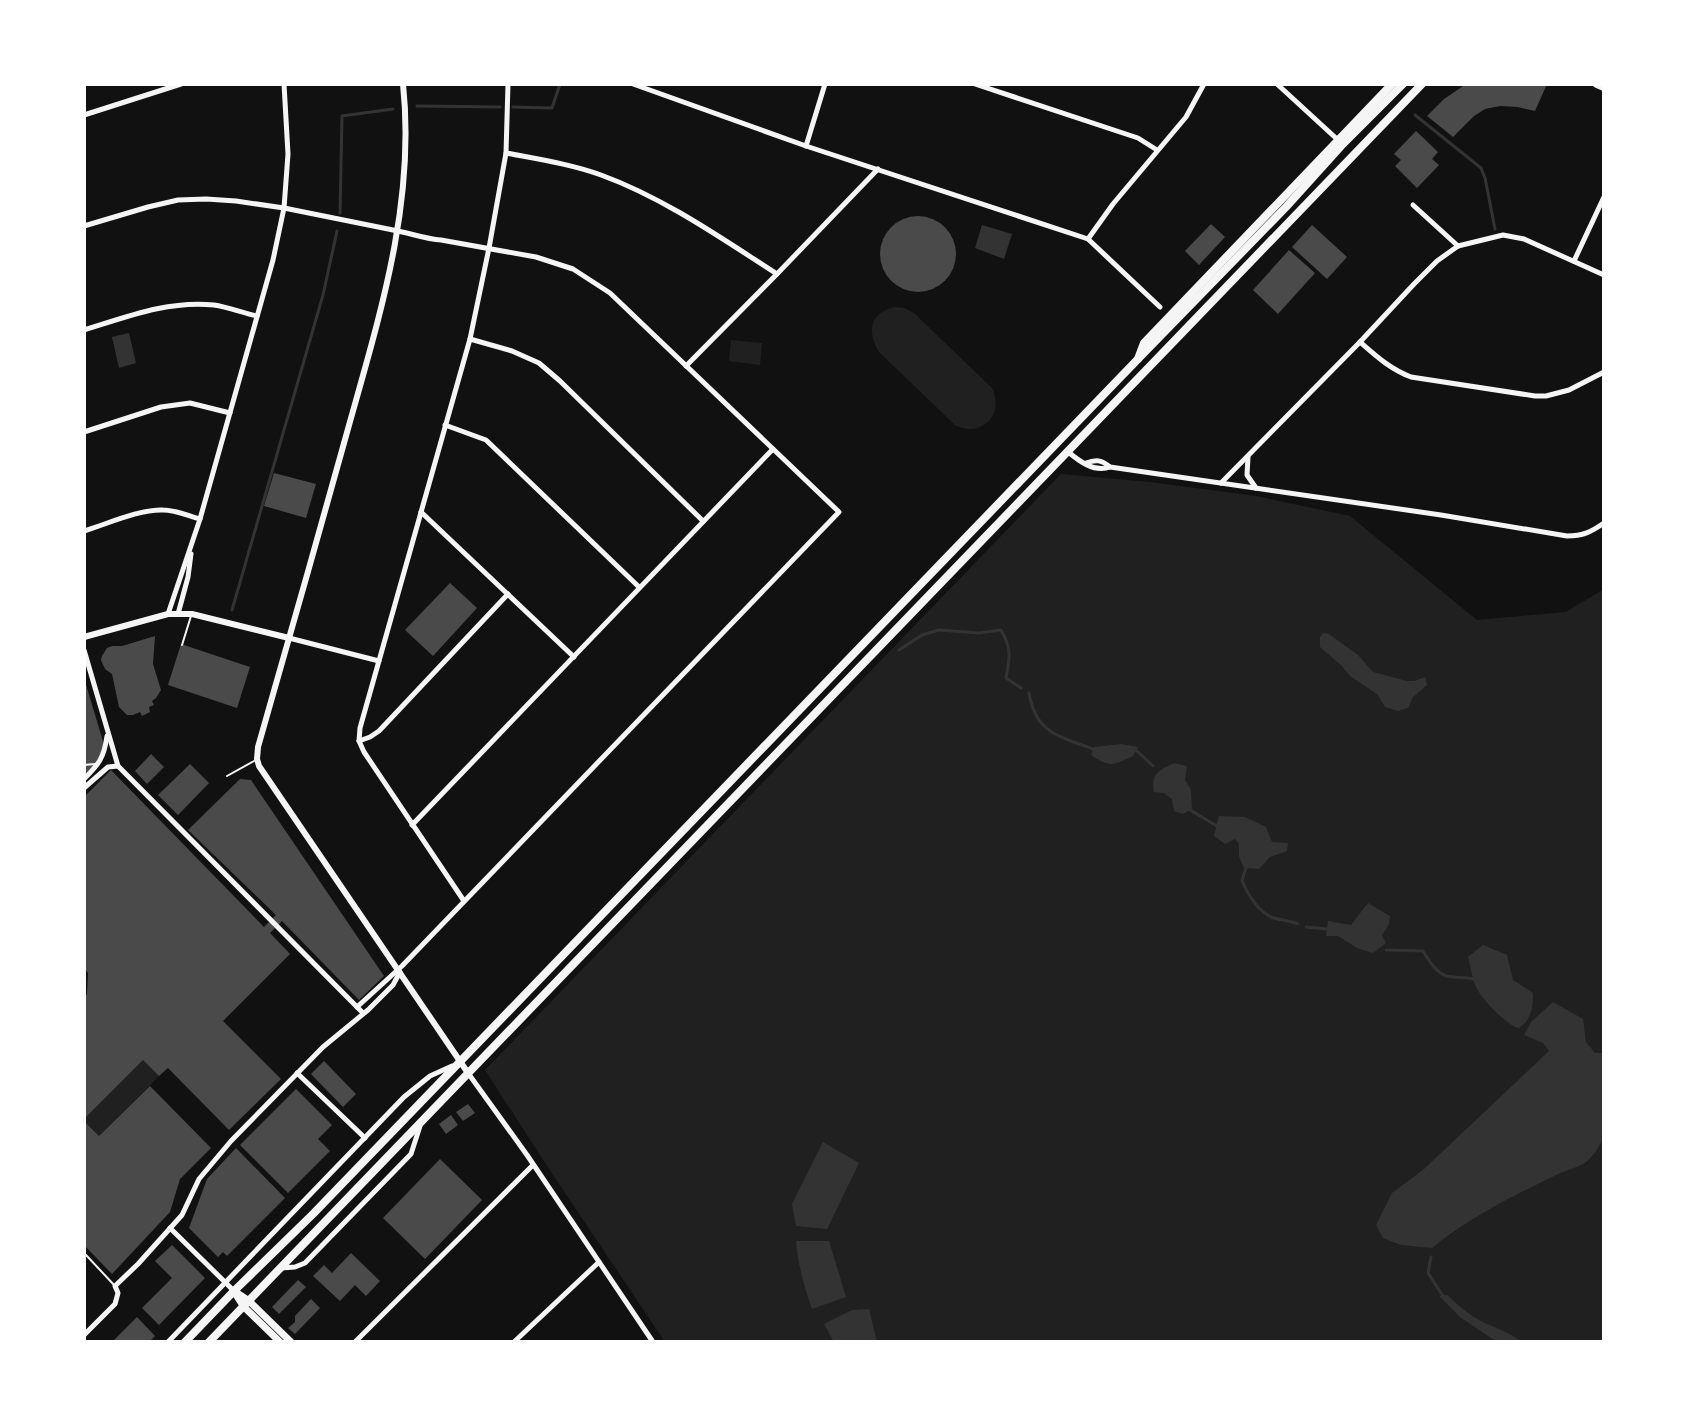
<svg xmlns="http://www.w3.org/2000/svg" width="1688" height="1426" font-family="'Roboto Condensed',sans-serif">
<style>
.green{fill:#202020}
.water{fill:#333}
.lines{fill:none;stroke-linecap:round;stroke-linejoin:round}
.stream{stroke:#333;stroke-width:3}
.building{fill:#4a4a4a}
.service{stroke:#f5f5f5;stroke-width:2}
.minor{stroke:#f5f5f5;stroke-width:5}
.tertiary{stroke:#f5f5f5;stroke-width:6}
.secondary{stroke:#f5f5f5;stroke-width:7}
.primary{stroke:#f5f5f5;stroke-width:8}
.trunk{stroke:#f5f5f5;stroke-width:8}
</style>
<rect width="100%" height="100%" fill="#111"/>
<!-- green -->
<g class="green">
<path d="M 894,307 L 905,308 L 915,314 L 992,388 C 1004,415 983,437 956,426 L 879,352 C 867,332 869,314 894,307 Z"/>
<polygon points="731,340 762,343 760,365 729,361"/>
<polygon points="1061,474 1150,482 1256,496 1350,516 1477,620 1566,612 1604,589 1604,1342 665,1342 547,1166 485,1070"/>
<polygon points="143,1060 159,1076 99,1136 84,1121 84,1119"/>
</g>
<!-- water -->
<g class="water">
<polygon points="982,225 1012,234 1004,259 975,248"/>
<polygon points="129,333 136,363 119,368 112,337"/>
<polygon points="1323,633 1329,634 1358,655 1373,672 1407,681 1414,681 1425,677 1427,685 1413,697 1408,708 1398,711 1385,707 1377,694 1350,676 1341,665 1320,647 1320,637"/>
<path d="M 1121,744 L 1138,747 L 1133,756 C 1113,765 1110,768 1091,755 L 1094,747 Z"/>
<path d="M 1174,763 L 1187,766 L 1185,780 L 1191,790 L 1192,809 L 1183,814 L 1174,811 L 1172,799 L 1164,793 L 1154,792 C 1151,773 1158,771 1174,763 Z"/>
<polygon points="1219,816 1245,817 1266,827 1272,842 1288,843 1287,851 1270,857 1259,869 1244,868 1239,856 1239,844 1235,839 1225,844 1214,836"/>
<polygon points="1368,903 1390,916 1389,924 1382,935 1386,943 1373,953 1357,948 1338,936 1326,936 1328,921 1351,925"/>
<path d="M 1483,945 L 1507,955 L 1513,980 L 1533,993 C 1533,1007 1532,1019 1519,1028 C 1507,1026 1483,1000 1477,989 C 1472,980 1471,967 1468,957 Z"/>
<path d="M 1553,1002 L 1583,1019 L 1586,1042 L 1595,1053 L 1604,1053 L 1604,1135 C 1601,1145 1592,1159 1583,1164 C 1574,1169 1563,1171 1554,1176 C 1511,1197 1469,1218 1432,1248 L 1401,1245 L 1383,1238 L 1376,1225 L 1392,1193 L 1424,1169 L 1549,1051 L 1543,1043 L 1524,1035 L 1531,1022 Z"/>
<polygon points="823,1142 859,1163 827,1229 796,1226 792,1204"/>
<path d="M 796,1241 L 829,1241 L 846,1297 L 812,1309 C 804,1286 798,1265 796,1241 Z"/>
<path d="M 1447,1295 C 1455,1302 1464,1311 1474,1317 C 1490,1327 1507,1330 1522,1342 L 1497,1342 L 1460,1317 L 1439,1296 Z"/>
<polygon points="869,1309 877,1342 834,1342 824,1324 852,1310"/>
</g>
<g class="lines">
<!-- stream -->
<g class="stream">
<polyline points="417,106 500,107"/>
<polyline points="513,107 552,108 560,84"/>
<polyline points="1415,115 1481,168 1485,178 1495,229"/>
<polyline points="340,213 342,116 393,109"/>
<polyline points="232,610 323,295 337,231"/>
<path d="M 899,650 L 922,635 L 939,630 L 979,633 L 1001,630 C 1012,649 1010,657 1006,678 L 1021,688"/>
<path d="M 1029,693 C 1036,734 1059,736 1093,749"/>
<polyline points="1136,750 1153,766"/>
<polyline points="1190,810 1217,826"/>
<path d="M 1246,868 L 1242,880 C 1248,895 1256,909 1271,917 C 1278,920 1289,920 1298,924"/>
<polyline points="1306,927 1327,929"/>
<path d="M 1386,950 L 1423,951 C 1430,962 1438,977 1453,977 C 1461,978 1466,977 1474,979"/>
<polyline points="1431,1257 1428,1273 1443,1296"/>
</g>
</g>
<!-- building -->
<g class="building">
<polygon points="1466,84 1547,84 1535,111 1518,107 1500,106 1485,109 1474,116 1453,137 1427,116 1444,99"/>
<polygon points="1416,131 1438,152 1432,159 1439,165 1417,188 1395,166 1401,160 1394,154"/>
<circle cx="918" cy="254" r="38"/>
<polygon points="1211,224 1225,237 1199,265 1185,251"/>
<polygon points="1312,225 1347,257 1327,279 1292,247"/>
<polygon points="1289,250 1315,273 1278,314 1253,290"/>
<polygon points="274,473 316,484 306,518 264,506"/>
<polygon points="450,583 477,608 433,656 405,630"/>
<polygon points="155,636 153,664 161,690 156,698 152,701 154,705 149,707 150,712 142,716 140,712 133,715 127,715 119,707 112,674 105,669 101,660 102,656 107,648 112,646 122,646"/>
<polygon points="181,644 250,667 237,708 168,685"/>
<polygon points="84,678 105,748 103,757 84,775"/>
<polygon points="151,754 164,767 147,784 135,771"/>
<polygon points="190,764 209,783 178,815 158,795"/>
<polygon points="111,770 264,927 276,915 188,830 240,779 251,780 384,976 359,1000 282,921 270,933 290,954 223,1021 281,1079 229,1130 168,1068 159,1076 143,1060 84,1119 84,998 87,994 88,973 84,968 84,797"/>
<polygon points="324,1061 356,1094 343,1107 311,1074"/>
<polygon points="150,1086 211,1148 180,1179 170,1212 112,1274 84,1245 84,1121 99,1136"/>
<polygon points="296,1089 332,1125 318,1139 330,1151 288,1193 240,1145"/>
<polygon points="468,1104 475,1113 463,1121 456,1112"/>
<polygon points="451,1115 458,1125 446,1134 439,1124"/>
<polygon points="236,1148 285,1198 227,1256 223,1252 218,1257 189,1228 207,1179"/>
<polygon points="440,1159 482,1200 425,1259 383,1218"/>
<polygon points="172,1245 205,1278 159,1325 142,1308 172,1278 155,1261"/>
<polygon points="351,1253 380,1281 366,1296 355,1285 340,1301 313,1276 324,1265 332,1273"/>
<polygon points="298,1280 306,1287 279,1314 272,1307"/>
<polygon points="311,1299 320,1308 295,1334 288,1328 295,1322 295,1316"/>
<polygon points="137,1317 155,1336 149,1342 112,1342"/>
</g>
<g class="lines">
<!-- service -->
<g class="service">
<polyline points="182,645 191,616"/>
<polyline points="84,765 95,764"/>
<polyline points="227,776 254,761"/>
<polyline points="86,1255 115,1286"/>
</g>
<!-- minor -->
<g class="minor">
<polyline points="633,84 806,146 1088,239 1160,307"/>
<polyline points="975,84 1138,138 1157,150"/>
<polyline points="1277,84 1338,140"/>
<polyline points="84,115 181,84"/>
<polyline points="806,146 825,84"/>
<path d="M 506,153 C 537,159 571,164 601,175 C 664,198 721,238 777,274"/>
<polyline points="1413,205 1458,246"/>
<path d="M 84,226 L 148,207 L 178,200 L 206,199 L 236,201 L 284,208 L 398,231 C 413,234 426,239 441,240 L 536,257 L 573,269 L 610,293 L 839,512 L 402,966 L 357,1007"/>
<polyline points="1088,239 1113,204 1186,117 1204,84"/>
<polyline points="1574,261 1604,197"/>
<path d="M 84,330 C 126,317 169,300 214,305 C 228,307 243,313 257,316"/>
<polyline points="470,339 512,351 539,363 560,381 703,521"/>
<path d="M 1360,342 C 1376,356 1390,369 1411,377 L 1535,396 L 1546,396 L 1569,390 L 1604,372"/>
<polyline points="686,366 777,274 878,169"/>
<polyline points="445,425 486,440 639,587"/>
<polyline points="84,432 161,407 190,403 230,413"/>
<path d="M 1067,451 C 1079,461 1094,473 1110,467"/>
<polyline points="1248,457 1247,475 1256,488"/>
<path d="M 1086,463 C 1096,459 1102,460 1110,467 L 1441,515 L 1567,536 C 1583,536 1591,532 1604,523"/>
<polyline points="1221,483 1360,342 1414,284 1437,261 1458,246 1503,235 1524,239 1604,275"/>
<polyline points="421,512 574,657"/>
<path d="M 84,531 C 107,524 140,509 163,510 C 176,510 188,516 200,519"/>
<polyline points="168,614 200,519 273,260 284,208 288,154 284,84"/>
<polyline points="178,614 188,577 191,554"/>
<polyline points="289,638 379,661"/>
<polyline points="84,650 118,766 363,1013"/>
<polyline points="359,741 370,737 379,731 508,594"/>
<path d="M 84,779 C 99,764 104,758 107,736"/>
<polyline points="84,788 108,767 118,766"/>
<polyline points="412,825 773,449"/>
<polyline points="464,901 364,752 359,741 360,728 470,339 489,248 506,153 508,84"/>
<polyline points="297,1073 365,1138"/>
<polyline points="468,1073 527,1155 653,1342"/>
<polyline points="170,1228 234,1291"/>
<polyline points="281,1268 295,1267 305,1263 411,1154 420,1126"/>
<polyline points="84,1335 115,1304 118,1293 115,1286 138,1264 182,1215 199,1179 231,1141 323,1047 368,1010 393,985 400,972"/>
<polyline points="168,1342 404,1097 430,1076 452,1066"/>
<polyline points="355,1342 533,1165"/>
<polyline points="514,1342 599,1262"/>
</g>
<!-- tertiary -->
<g class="tertiary">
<path d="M 403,84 C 416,205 378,321 346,436 C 317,540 288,643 258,747 L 257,759 L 259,766 L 468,1073"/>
<polyline points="84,637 168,614 192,614 289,638"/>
</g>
<!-- secondary -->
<g class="secondary">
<polyline points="234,1291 249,1301 291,1342"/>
<polyline points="235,1293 244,1307 280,1342"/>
</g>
<!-- primary -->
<g class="primary">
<polyline points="185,1342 234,1291 313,1214 1138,359 1144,343 1392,84"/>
<polyline points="209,1342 1422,84"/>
</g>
<!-- trunk -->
<g class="trunk">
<polyline points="1597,84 1604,87"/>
<polyline points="1138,359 1286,207 1341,146 1403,84"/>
</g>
</g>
<!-- border -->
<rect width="1688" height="1426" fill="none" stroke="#ffffff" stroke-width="172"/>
</svg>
